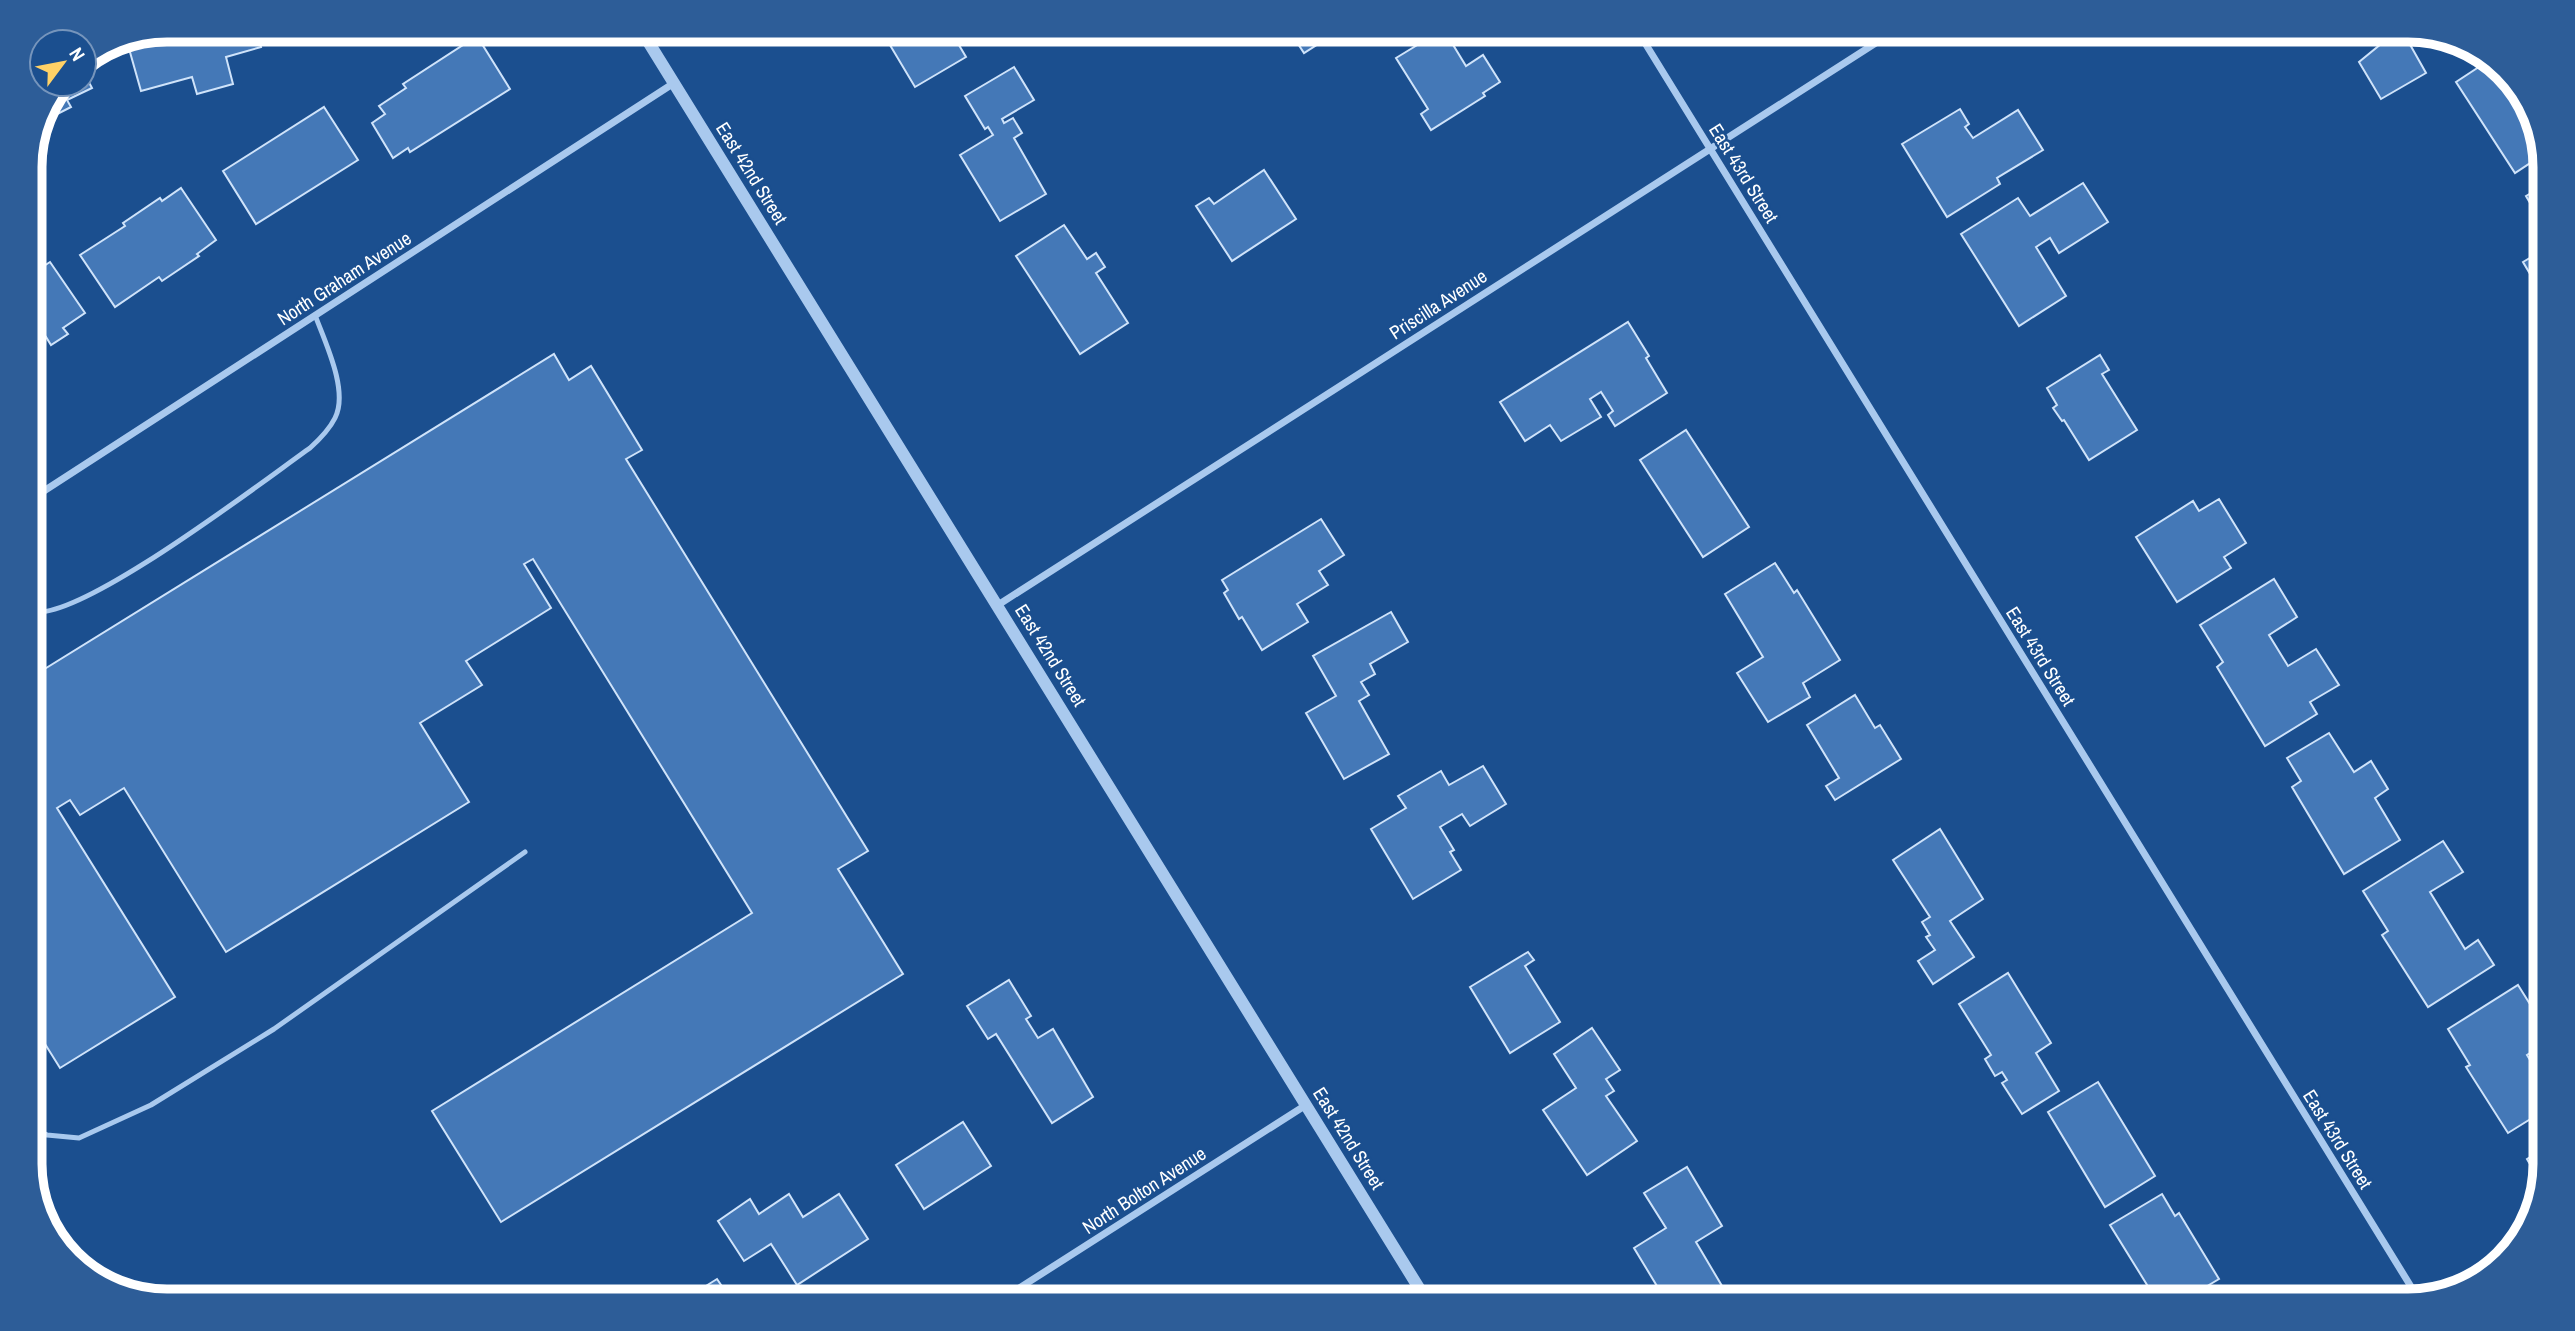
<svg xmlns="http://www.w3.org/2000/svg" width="2575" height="1331" font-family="'Archivo Narrow',sans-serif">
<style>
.building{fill:#4478b7;stroke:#cfe3fa;stroke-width:2}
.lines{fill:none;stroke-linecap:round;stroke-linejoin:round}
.service{stroke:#a9c9ee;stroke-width:5}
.minor{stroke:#a9c9ee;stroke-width:7}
.tertiary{stroke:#a9c9ee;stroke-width:12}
.labels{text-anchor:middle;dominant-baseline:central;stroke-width:5;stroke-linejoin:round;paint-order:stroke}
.street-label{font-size:19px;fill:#fff;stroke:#1b4f8f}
.rim{fill:none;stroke:#fff;stroke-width:9}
</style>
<rect width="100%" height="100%" fill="#1b4f8f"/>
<!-- building -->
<g class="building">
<polygon points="167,30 256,30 261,47 226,57 233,84 197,94 192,77 141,91 126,38"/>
<polygon points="881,30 950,30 966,57 915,87"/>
<polygon points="1289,30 1340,30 1304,53"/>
<polygon points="1442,30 1444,30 1466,66 1483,55 1500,82 1483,93 1485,96 1431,130 1421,114 1428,109 1396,58"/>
<polygon points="2380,30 2418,32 2408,41 2426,73 2381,99 2359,62 2387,39"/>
<polygon points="477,36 510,89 410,152 408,148 393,158 372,123 385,114 379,106 406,88 403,84"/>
<polygon points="2488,61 2522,91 2544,154 2515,173 2456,82"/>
<polygon points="1014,67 1034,100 1002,119 1004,123 1013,118 1022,133 1014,138 1046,194 1000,221 960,155 993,135 988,127 985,129 965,96"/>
<polygon points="84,73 92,88 67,100 71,107 38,124 40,114 60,84 84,84"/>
<polygon points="324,107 358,160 256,224 223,171"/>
<polygon points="1960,109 1969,124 1965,127 1973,138 2018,110 2043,150 1997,178 2000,184 1947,217 1902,144"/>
<polygon points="1264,170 1296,219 1232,261 1196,206 1209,198 1214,204"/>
<polygon points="2083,183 2108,222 2059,253 2050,238 2036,247 2066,296 2019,326 1961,234 2018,198 2030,216"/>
<polygon points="2545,185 2545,228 2526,196"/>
<polygon points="181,188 216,240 197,254 199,256 162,281 159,277 115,307 80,255 125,226 123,223 160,198 162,201"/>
<polygon points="1064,225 1087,259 1096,253 1105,267 1096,273 1128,323 1080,354 1016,256"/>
<polygon points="2545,249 2545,299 2523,262"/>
<polygon points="50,262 85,313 63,328 68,334 51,345 46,337 30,348 30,275"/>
<polygon points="1628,322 1649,356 1646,358 1667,393 1615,426 1608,415 1613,411 1601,392 1590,399 1601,417 1561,441 1550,425 1525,441 1500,402"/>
<polygon points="554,354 569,380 591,366 642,450 626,459 868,851 838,869 903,974 501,1222 432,1111 752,913 533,559 524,564 551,608 466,661 482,685 420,723 469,802 226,952 124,788 80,815 70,800 57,808 175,997 60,1068 30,1020 30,678"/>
<polygon points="2100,355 2109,370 2102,374 2137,430 2089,460 2064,420 2062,421 2053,408 2057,405 2047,388"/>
<polygon points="1686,430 1749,527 1703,557 1640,460"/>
<polygon points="2219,499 2246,543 2224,557 2231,568 2177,602 2136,537 2193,501 2199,511"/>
<polygon points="1321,519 1344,555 1319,571 1328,585 1297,604 1308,622 1262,650 1242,617 1239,619 1224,593 1228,590 1222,580"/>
<polygon points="1775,563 1794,593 1797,590 1840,660 1803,683 1810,697 1768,722 1737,673 1763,657 1725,594"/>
<polygon points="2274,579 2297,617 2269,635 2288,666 2316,649 2339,685 2310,702 2317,714 2265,746 2217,667 2223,662 2200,625"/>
<polygon points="1391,612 1408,642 1370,664 1375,674 1361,682 1369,695 1359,701 1389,754 1344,779 1306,713 1336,696 1313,656"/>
<polygon points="1855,695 1875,728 1880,725 1901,759 1835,800 1826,786 1839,778 1807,725"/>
<polygon points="2329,733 2354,772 2371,761 2388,789 2375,798 2400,840 2344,874 2292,787 2301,781 2287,758"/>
<polygon points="1483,766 1506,804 1470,826 1462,814 1440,827 1454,850 1450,852 1461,870 1413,899 1371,829 1406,808 1398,796 1441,771 1449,785"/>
<polygon points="1940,829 1983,899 1950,921 1974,957 1933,984 1918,961 1935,950 1926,937 1930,935 1922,922 1930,917 1893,860"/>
<polygon points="2443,841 2463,872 2430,892 2465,949 2478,940 2494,965 2428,1007 2382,935 2388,931 2363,891"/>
<polygon points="1528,952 1534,960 1525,966 1560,1022 1510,1053 1470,987"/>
<polygon points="2008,973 2051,1043 2036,1053 2059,1091 2022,1114 2002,1083 2007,1080 2002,1072 1995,1076 1985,1059 1991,1055 1959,1004"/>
<polygon points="1009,980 1031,1016 1026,1019 1038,1038 1053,1029 1093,1097 1052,1123 996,1034 988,1039 967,1006"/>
<polygon points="2518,985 2545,1028 2545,1043 2527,1055 2545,1084 2545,1110 2508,1133 2466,1067 2470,1065 2448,1029"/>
<polygon points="1592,1028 1620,1070 1606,1079 1614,1091 1606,1096 1637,1141 1587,1175 1543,1110 1576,1088 1554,1054"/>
<polygon points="2098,1082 2155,1176 2105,1207 2048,1112"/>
<polygon points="963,1122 991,1166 924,1209 896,1165"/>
<polygon points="2545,1148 2545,1164 2541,1183 2527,1159"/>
<polygon points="1687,1167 1722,1226 1696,1242 1722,1286 1696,1301 1666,1301 1634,1248 1666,1228 1644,1193"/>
<polygon points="789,1194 803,1217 839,1194 868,1239 797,1285 771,1244 744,1261 718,1221 750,1199 759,1214"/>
<polygon points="2162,1194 2175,1216 2179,1213 2219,1279 2182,1301 2157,1301 2110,1225"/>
<polygon points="717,1279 732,1301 682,1301"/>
</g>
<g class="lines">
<!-- service -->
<g class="service">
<path d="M 30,611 C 74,627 267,478 310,448 C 320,439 329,430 335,418 C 349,391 325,342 315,315"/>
<polyline points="30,1126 47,1135 79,1138 151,1105 274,1029 525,852"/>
</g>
<!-- minor -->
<g class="minor">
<polyline points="1637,30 2418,1298"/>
<polyline points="30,500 674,83"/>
<polyline points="998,605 1896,30"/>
<polyline points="999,1301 1306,1105"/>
</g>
<!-- tertiary -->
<polyline class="tertiary" points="641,30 1427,1301"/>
</g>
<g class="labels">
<!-- street labels -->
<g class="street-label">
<text transform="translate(752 173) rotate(58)">East 42nd Street</text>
<text transform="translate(1744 173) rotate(58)">East 43rd Street</text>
<text transform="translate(344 278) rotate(-33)">North Graham Avenue</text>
<text transform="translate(1438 304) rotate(-33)">Priscilla Avenue</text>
<text transform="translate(1051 655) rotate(58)">East 42nd Street</text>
<text transform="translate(2041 656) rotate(58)">East 43rd Street</text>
<text transform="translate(1349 1138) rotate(58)">East 42nd Street</text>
<text transform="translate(2338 1139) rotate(58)">East 43rd Street</text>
<text transform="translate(1144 1190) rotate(-33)">North Bolton Avenue</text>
</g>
</g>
<!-- crop -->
<path d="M0 0H2575V1331H0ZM167 42H2408A125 125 0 0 1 2533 167V1164A125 125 0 0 1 2408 1289H167A125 125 0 0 1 42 1164V167A125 125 0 0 1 167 42Z" fill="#2d5d98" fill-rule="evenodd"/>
<path class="rim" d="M167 42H2408A125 125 0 0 1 2533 167V1164A125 125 0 0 1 2408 1289H167A125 125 0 0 1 42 1164V167A125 125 0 0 1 167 42Z"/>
<!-- north arrow -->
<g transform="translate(63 63) rotate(58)"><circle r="33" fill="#1b4f8f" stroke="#7695bc" stroke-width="2"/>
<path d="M0-5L12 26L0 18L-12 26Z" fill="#ffd166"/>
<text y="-10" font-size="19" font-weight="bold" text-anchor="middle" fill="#ffffff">N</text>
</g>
</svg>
